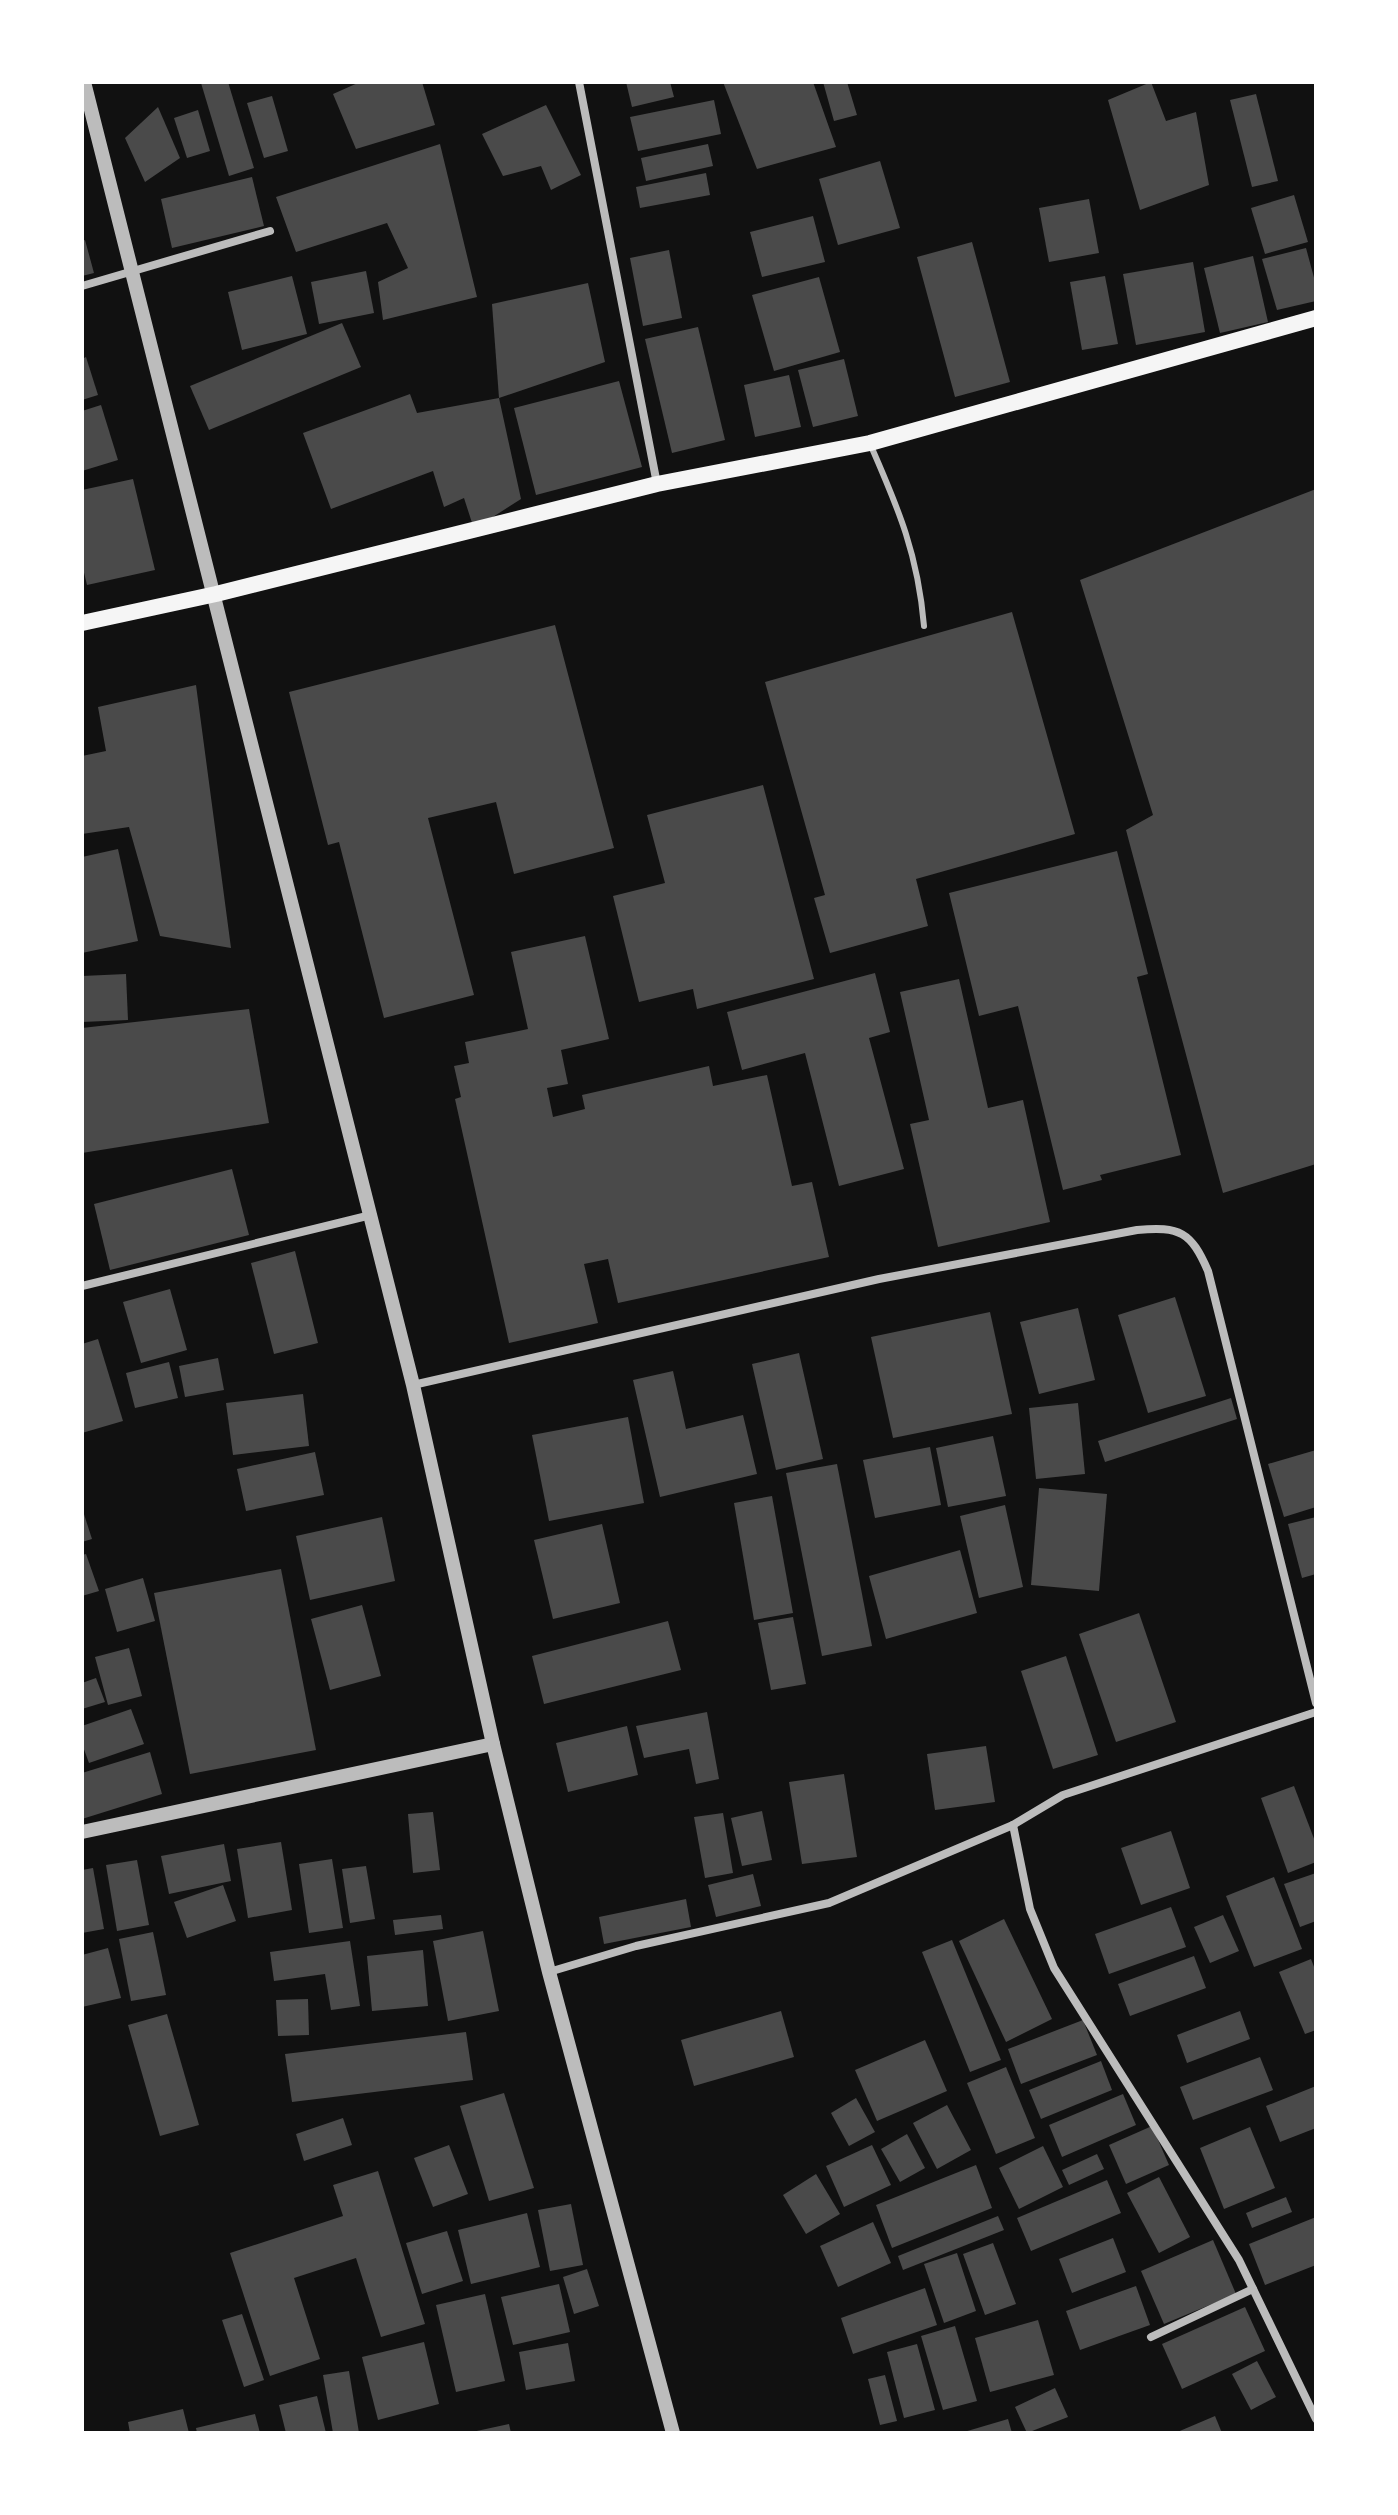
<svg xmlns="http://www.w3.org/2000/svg" width="1398" height="2515" font-family="Mulish,sans-serif">
<style>
.building{fill:#4a4a4a}
.lines{fill:none;stroke-linecap:round;stroke-linejoin:round}
.service{stroke:#bcbcbc;stroke-width:6}
.minor{stroke:#bcbcbc;stroke-width:8}
.tertiary{stroke:#bcbcbc;stroke-width:14}
.secondary{stroke:#f5f5f5;stroke-width:16}
</style>
<rect width="100%" height="100%" fill="#111"/>
<!-- building -->
<g class="building">
<polygon points="205,82 228,82 254,168 229,176 201,83"/>
<polygon points="360,82 422,82 435,125 356,149 333,94"/>
<polygon points="626,82 670,82 674,97 632,107"/>
<polygon points="723,82 813,82 836,147 757,169"/>
<polygon points="823,82 847,82 857,115 834,121"/>
<polygon points="1151,82 1166,121 1196,112 1209,185 1140,210 1108,100"/>
<polygon points="1256,94 1278,181 1252,187 1230,100"/>
<polygon points="272,96 288,151 264,158 247,103"/>
<polygon points="714,100 721,134 638,151 630,117"/>
<polygon points="546,105 581,175 551,190 541,166 503,176 482,134"/>
<polygon points="158,107 180,158 145,182 125,138"/>
<polygon points="198,110 210,151 187,158 174,118"/>
<polygon points="440,144 477,297 383,320 378,282 408,268 387,223 296,252 276,197"/>
<polygon points="708,144 713,166 646,181 641,158"/>
<polygon points="880,161 900,228 838,245 819,179"/>
<polygon points="706,173 710,195 640,208 636,187"/>
<polygon points="252,177 264,226 172,248 161,199"/>
<polygon points="1294,195 1308,242 1265,254 1251,208"/>
<polygon points="1089,199 1099,253 1049,262 1039,208"/>
<polygon points="813,216 825,262 762,277 750,232"/>
<polygon points="85,240 94,273 82,276 82,241"/>
<polygon points="972,242 1010,382 955,397 917,257"/>
<polygon points="1306,248 1316,285 1316,301 1277,310 1262,259"/>
<polygon points="669,250 682,318 643,326 630,258"/>
<polygon points="1253,256 1268,322 1220,333 1204,268"/>
<polygon points="1193,262 1205,332 1136,345 1123,274"/>
<polygon points="366,271 374,313 319,324 311,282"/>
<polygon points="292,276 307,334 242,350 228,292"/>
<polygon points="1105,276 1118,344 1082,350 1070,282"/>
<polygon points="819,277 840,352 774,371 752,295"/>
<polygon points="588,283 605,362 499,398 492,304"/>
<polygon points="342,323 361,367 209,430 190,386"/>
<polygon points="698,327 725,440 672,453 645,339"/>
<polygon points="86,357 98,395 82,400 82,359"/>
<polygon points="844,359 858,416 813,427 798,370"/>
<polygon points="789,375 801,427 755,437 744,385"/>
<polygon points="619,381 642,467 536,495 514,408"/>
<polygon points="410,394 417,413 499,398 521,499 474,529 464,498 444,507 433,471 331,509 303,433"/>
<polygon points="101,405 118,460 82,471 82,411"/>
<polygon points="133,479 155,570 87,585 82,564 82,490"/>
<polygon points="1316,489 1316,1164 1223,1193 1126,830 1153,815 1080,580"/>
<polygon points="1012,612 1075,834 916,879 928,926 830,953 814,898 825,895 765,682"/>
<polygon points="555,625 614,848 514,874 496,802 428,818 474,995 384,1018 339,842 328,845 289,692"/>
<polygon points="196,685 216,835 231,948 160,936 129,827 82,834 82,756 106,751 98,707"/>
<polygon points="763,785 814,979 697,1009 693,989 639,1002 613,896 665,883 647,815"/>
<polygon points="118,849 138,941 82,953 82,857"/>
<polygon points="1117,851 1148,974 1137,977 1181,1155 1100,1175 1102,1180 1063,1190 1018,1006 979,1016 949,893"/>
<polygon points="585,936 609,1039 561,1050 568,1084 547,1088 553,1117 585,1109 582,1095 709,1066 713,1086 767,1075 792,1186 812,1182 829,1257 618,1303 608,1259 584,1264 598,1323 509,1343 455,1099 461,1097 454,1066 469,1063 465,1042 528,1029 511,952"/>
<polygon points="875,973 890,1032 869,1038 904,1169 839,1186 805,1053 742,1070 727,1012"/>
<polygon points="126,974 128,1020 82,1022 82,976"/>
<polygon points="959,979 988,1108 1023,1100 1050,1222 938,1247 910,1124 929,1120 900,992"/>
<polygon points="249,1009 269,1123 82,1153 82,1028"/>
<polygon points="232,1169 249,1235 110,1270 94,1204"/>
<polygon points="295,1251 318,1343 274,1354 251,1263"/>
<polygon points="170,1289 187,1350 141,1363 123,1302"/>
<polygon points="1175,1297 1206,1396 1148,1413 1118,1315"/>
<polygon points="1078,1308 1095,1380 1039,1394 1020,1322"/>
<polygon points="990,1312 1012,1414 893,1438 871,1337"/>
<polygon points="98,1339 123,1421 82,1433 82,1344"/>
<polygon points="799,1353 823,1459 776,1470 752,1364"/>
<polygon points="218,1358 224,1390 185,1397 179,1366"/>
<polygon points="169,1362 178,1398 135,1408 126,1373"/>
<polygon points="673,1371 686,1429 743,1415 757,1474 660,1497 633,1380"/>
<polygon points="303,1394 309,1446 233,1455 226,1403"/>
<polygon points="1231,1398 1237,1419 1105,1462 1098,1441"/>
<polygon points="1078,1403 1085,1474 1036,1479 1029,1408"/>
<polygon points="628,1417 644,1503 549,1521 532,1435"/>
<polygon points="993,1436 1006,1496 948,1507 936,1448"/>
<polygon points="930,1447 941,1505 875,1518 863,1460"/>
<polygon points="1316,1450 1316,1507 1284,1517 1268,1464"/>
<polygon points="315,1452 324,1495 246,1511 237,1469"/>
<polygon points="837,1464 872,1646 822,1656 786,1473"/>
<polygon points="1039,1488 1107,1494 1099,1591 1031,1585"/>
<polygon points="772,1496 793,1613 754,1620 734,1503"/>
<polygon points="1005,1505 1023,1587 979,1598 960,1516"/>
<polygon points="82,1508 92,1539 82,1542"/>
<polygon points="382,1517 395,1581 310,1600 296,1536"/>
<polygon points="1316,1517 1316,1574 1302,1578 1288,1524"/>
<polygon points="602,1524 620,1603 553,1619 534,1540"/>
<polygon points="960,1550 977,1613 886,1639 869,1576"/>
<polygon points="86,1554 99,1591 82,1596 82,1555"/>
<polygon points="281,1569 316,1750 190,1774 154,1593"/>
<polygon points="143,1578 155,1621 117,1632 105,1589"/>
<polygon points="362,1605 381,1676 330,1690 311,1619"/>
<polygon points="1139,1613 1176,1722 1116,1742 1079,1634"/>
<polygon points="793,1617 806,1684 771,1690 758,1623"/>
<polygon points="668,1621 681,1670 544,1704 532,1656"/>
<polygon points="129,1648 142,1696 108,1705 95,1657"/>
<polygon points="1066,1656 1098,1755 1053,1769 1021,1671"/>
<polygon points="96,1678 105,1702 82,1709 82,1683"/>
<polygon points="131,1709 144,1744 89,1763 82,1744 82,1726"/>
<polygon points="707,1712 719,1779 696,1784 689,1749 644,1758 636,1726"/>
<polygon points="627,1726 638,1775 568,1792 556,1743"/>
<polygon points="986,1746 995,1802 935,1810 927,1754"/>
<polygon points="150,1752 162,1794 82,1819 82,1773"/>
<polygon points="844,1774 857,1857 802,1864 789,1782"/>
<polygon points="1294,1786 1316,1844 1316,1862 1288,1873 1261,1798"/>
<polygon points="762,1811 772,1860 742,1866 731,1818"/>
<polygon points="433,1812 440,1870 413,1873 408,1814"/>
<polygon points="723,1813 733,1873 705,1878 694,1817"/>
<polygon points="1171,1831 1190,1888 1141,1905 1121,1848"/>
<polygon points="281,1842 292,1910 248,1918 237,1849"/>
<polygon points="224,1844 231,1881 169,1894 161,1856"/>
<polygon points="332,1859 343,1928 309,1933 299,1864"/>
<polygon points="137,1860 149,1925 117,1931 106,1865"/>
<polygon points="366,1866 375,1919 350,1923 342,1869"/>
<polygon points="93,1868 104,1929 82,1933 82,1870"/>
<polygon points="1316,1873 1316,1921 1300,1927 1284,1884"/>
<polygon points="753,1874 761,1906 716,1917 708,1885"/>
<polygon points="1274,1877 1302,1949 1254,1967 1226,1896"/>
<polygon points="223,1885 236,1921 187,1938 174,1902"/>
<polygon points="686,1899 691,1927 604,1944 599,1917"/>
<polygon points="1171,1907 1186,1947 1109,1974 1095,1934"/>
<polygon points="441,1915 443,1929 395,1935 393,1920"/>
<polygon points="1223,1915 1239,1951 1210,1963 1194,1927"/>
<polygon points="1004,1919 1052,2019 1006,2042 959,1941"/>
<polygon points="483,1931 499,2011 448,2021 433,1941"/>
<polygon points="153,1932 166,1995 131,2001 119,1939"/>
<polygon points="952,1940 1001,2060 970,2072 922,1952"/>
<polygon points="350,1941 360,2006 331,2010 325,1974 274,1981 270,1952"/>
<polygon points="108,1948 121,1998 82,2007 82,1955"/>
<polygon points="423,1950 428,2006 372,2011 367,1956"/>
<polygon points="1194,1956 1206,1988 1130,2016 1118,1984"/>
<polygon points="1311,1959 1316,1972 1316,2030 1305,2034 1279,1972"/>
<polygon points="308,1999 309,2035 278,2036 276,2000"/>
<polygon points="781,2011 794,2057 694,2086 681,2040"/>
<polygon points="1240,2011 1250,2039 1187,2063 1177,2035"/>
<polygon points="167,2014 199,2125 160,2136 128,2025"/>
<polygon points="1083,2020 1097,2055 1021,2084 1008,2049"/>
<polygon points="466,2032 473,2080 292,2102 285,2054"/>
<polygon points="925,2040 947,2091 877,2121 855,2070"/>
<polygon points="1260,2057 1273,2090 1193,2120 1180,2087"/>
<polygon points="1101,2061 1112,2090 1041,2119 1029,2090"/>
<polygon points="1006,2067 1035,2138 996,2154 967,2083"/>
<polygon points="1316,2086 1316,2128 1280,2142 1266,2106"/>
<polygon points="504,2093 534,2188 489,2201 460,2106"/>
<polygon points="1123,2094 1136,2125 1062,2157 1049,2125"/>
<polygon points="856,2098 875,2132 849,2146 831,2113"/>
<polygon points="947,2105 971,2150 937,2169 913,2123"/>
<polygon points="343,2118 352,2145 304,2161 296,2134"/>
<polygon points="1152,2126 1169,2165 1126,2184 1109,2145"/>
<polygon points="1250,2127 1275,2188 1224,2209 1200,2148"/>
<polygon points="907,2134 925,2168 900,2182 881,2149"/>
<polygon points="449,2145 468,2194 433,2207 414,2158"/>
<polygon points="872,2145 891,2185 844,2207 826,2166"/>
<polygon points="1043,2146 1063,2187 1019,2209 999,2168"/>
<polygon points="1097,2154 1104,2169 1069,2185 1062,2170"/>
<polygon points="976,2165 992,2208 892,2248 876,2205"/>
<polygon points="378,2171 425,2324 381,2337 356,2258 294,2278 320,2359 270,2376 230,2253 343,2216 333,2185"/>
<polygon points="816,2174 840,2214 806,2234 783,2195"/>
<polygon points="1159,2177 1190,2237 1159,2253 1127,2193"/>
<polygon points="1107,2180 1121,2213 1031,2251 1017,2218"/>
<polygon points="1286,2197 1292,2212 1252,2228 1246,2213"/>
<polygon points="571,2204 583,2265 550,2271 538,2210"/>
<polygon points="527,2213 540,2267 471,2284 458,2230"/>
<polygon points="998,2216 1004,2230 903,2270 898,2256"/>
<polygon points="1316,2217 1316,2265 1265,2285 1249,2244"/>
<polygon points="873,2222 891,2263 838,2287 820,2246"/>
<polygon points="447,2231 463,2281 422,2294 406,2243"/>
<polygon points="1113,2238 1126,2272 1072,2293 1059,2259"/>
<polygon points="1213,2240 1236,2294 1164,2324 1141,2271"/>
<polygon points="993,2243 1016,2304 985,2315 963,2254"/>
<polygon points="957,2253 976,2311 944,2323 924,2264"/>
<polygon points="587,2269 599,2306 574,2314 563,2277"/>
<polygon points="559,2284 570,2332 513,2345 501,2297"/>
<polygon points="1136,2286 1150,2325 1080,2350 1066,2311"/>
<polygon points="925,2288 937,2325 853,2354 841,2318"/>
<polygon points="485,2294 505,2381 456,2392 436,2305"/>
<polygon points="1245,2307 1265,2351 1182,2389 1162,2344"/>
<polygon points="242,2314 264,2380 244,2387 222,2320"/>
<polygon points="1038,2320 1054,2375 990,2392 975,2338"/>
<polygon points="955,2326 977,2401 943,2410 921,2336"/>
<polygon points="424,2342 439,2404 378,2420 362,2357"/>
<polygon points="568,2343 575,2381 526,2390 519,2352"/>
<polygon points="917,2344 935,2410 904,2418 887,2352"/>
<polygon points="1257,2361 1276,2397 1251,2410 1232,2374"/>
<polygon points="349,2371 359,2433 333,2433 323,2375"/>
<polygon points="885,2375 897,2421 880,2425 868,2379"/>
<polygon points="1055,2388 1068,2417 1027,2433 1015,2407"/>
<polygon points="317,2396 326,2433 286,2433 279,2405"/>
<polygon points="183,2409 189,2433 130,2433 128,2422"/>
<polygon points="255,2414 260,2433 197,2433 196,2428"/>
<polygon points="1215,2416 1222,2433 1175,2433"/>
<polygon points="1008,2419 1012,2433 964,2433 964,2432"/>
<polygon points="509,2424 511,2433 472,2433 472,2432"/>
</g>
<g class="lines">
<!-- service -->
<path class="service" d="M 871,446 C 899,510 918,555 924,626"/>
<!-- minor -->
<g class="minor">
<polyline points="579,82 657,484"/>
<polyline points="82,286 270,231"/>
<polyline points="82,1286 371,1215"/>
<path d="M 413,1385 L 879,1279 L 1137,1230 C 1180,1226 1191,1232 1208,1271 L 1316,1703"/>
<polyline points="1013,1825 1030,1909 1054,1968 1239,2260 1316,2419"/>
<polyline points="549,1972 636,1946 829,1903 1013,1825 1063,1795 1316,1712"/>
<polyline points="1151,2337 1253,2289"/>
</g>
<!-- tertiary -->
<g class="tertiary">
<polyline points="84,82 413,1385 493,1744 549,1972 673,2433"/>
<polyline points="82,1832 493,1744"/>
</g>
<!-- secondary -->
<polyline class="secondary" points="82,623 216,594 657,484 870,443 1316,318"/>
</g>
<!-- border -->
<rect width="1398" height="2515" fill="none" stroke="#ffffff" stroke-width="168"/>
</svg>
